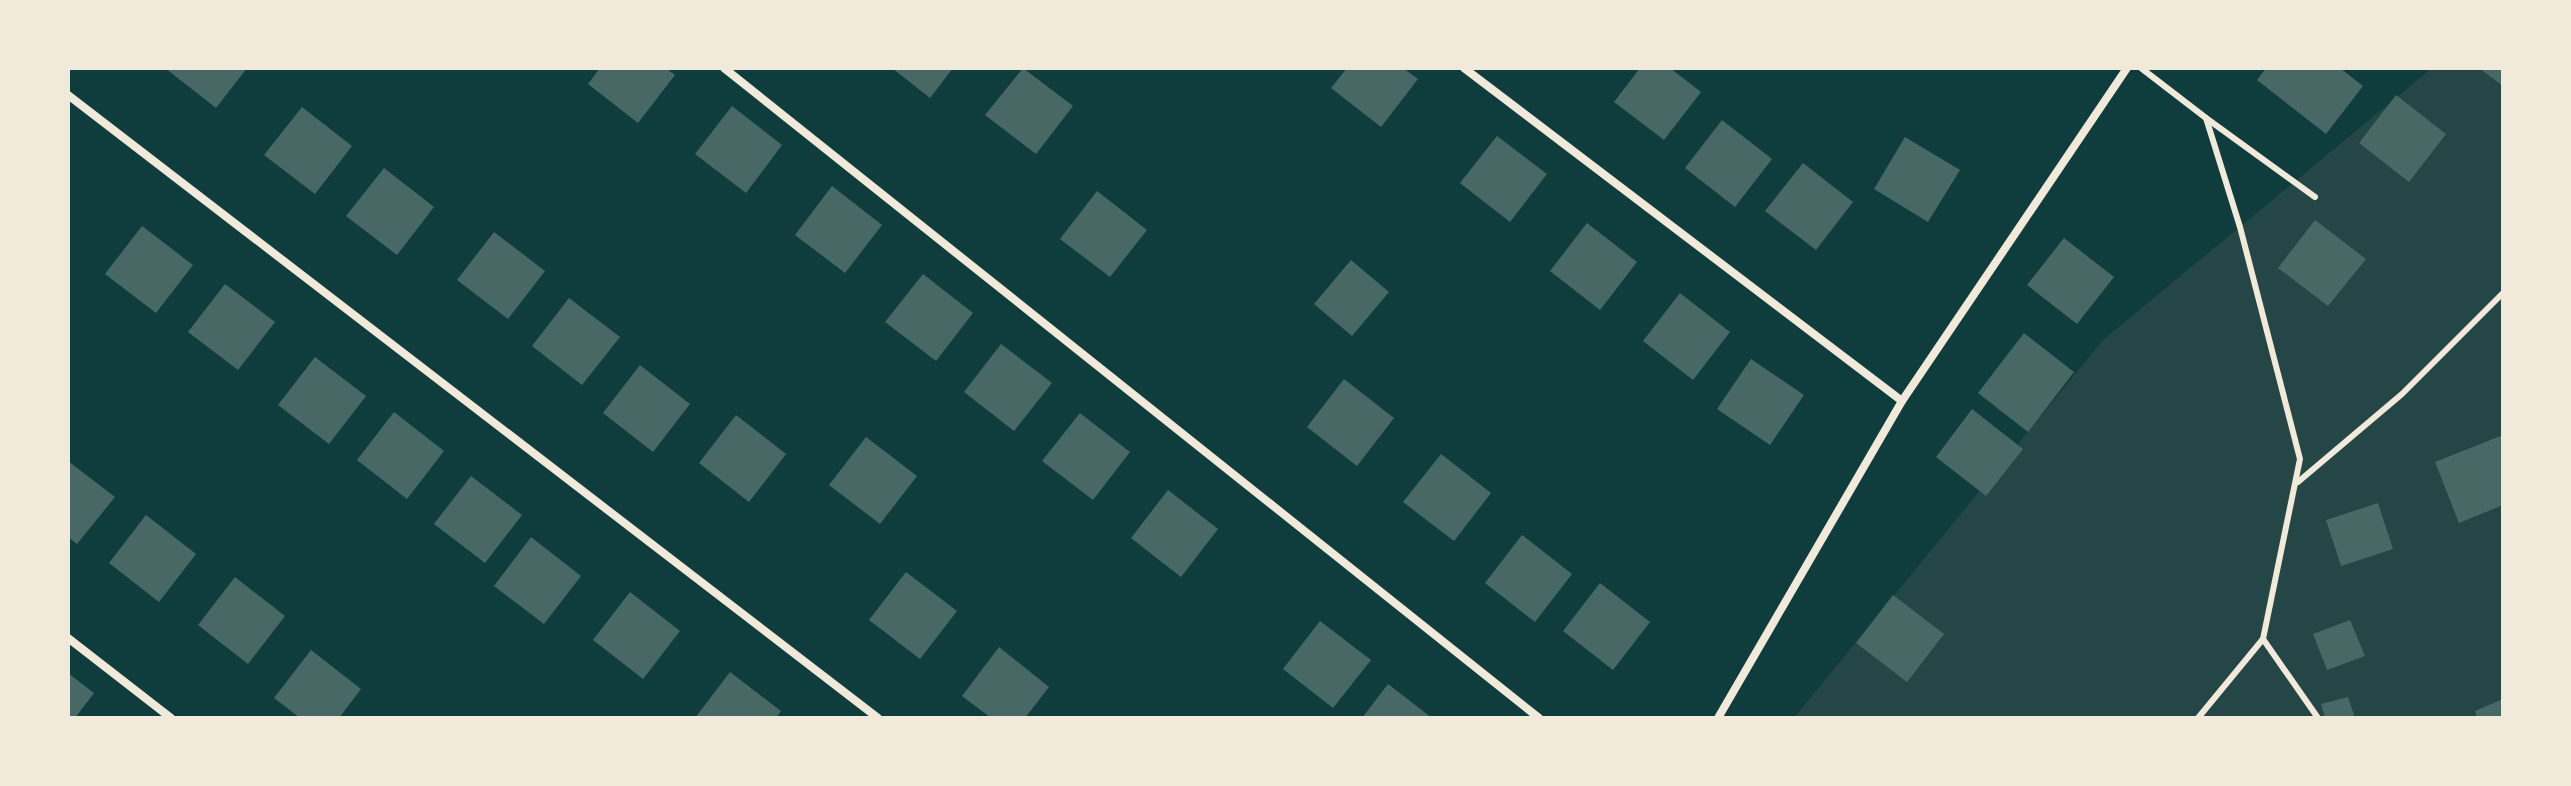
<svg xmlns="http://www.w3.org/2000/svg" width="2571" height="786" font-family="'IBM Plex Serif',serif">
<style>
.green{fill:#244646}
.building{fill:#486865}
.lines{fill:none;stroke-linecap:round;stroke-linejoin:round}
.service{stroke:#f1e9da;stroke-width:6}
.minor{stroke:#f1e9da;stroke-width:8}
</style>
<rect width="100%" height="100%" fill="#0f3d3e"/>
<!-- green -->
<polygon class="green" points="2432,68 2503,68 2503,718 1794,718 2103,340"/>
<!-- building -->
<g class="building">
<polygon points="165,68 247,68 216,108"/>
<polygon points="600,68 666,68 675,75 638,123 588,84"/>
<polygon points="892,68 953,68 930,98"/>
<polygon points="1023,68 1073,106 1036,154 985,115"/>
<polygon points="1347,68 1403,68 1418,79 1381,127 1331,88"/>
<polygon points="1640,68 1670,68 1701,92 1664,140 1614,102"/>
<polygon points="2266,68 2340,68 2363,86 2326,134 2257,80"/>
<polygon points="2479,68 2503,68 2503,86"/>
<polygon points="2396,95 2446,134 2409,182 2359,143"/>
<polygon points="732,106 782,145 746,193 695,154"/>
<polygon points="302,107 352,146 315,194 264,155"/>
<polygon points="1722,120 1772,159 1735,207 1685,168"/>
<polygon points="1497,136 1547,174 1510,222 1460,183"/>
<polygon points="1905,137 1960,170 1928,222 1874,189"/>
<polygon points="1803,163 1853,202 1816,250 1765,211"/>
<polygon points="384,168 434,207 397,255 346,216"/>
<polygon points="832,186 882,225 845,273 795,235"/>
<polygon points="1097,191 1147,230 1110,277 1060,239"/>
<polygon points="2315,220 2366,259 2328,306 2278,268"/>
<polygon points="1587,223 1637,262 1600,310 1550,271"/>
<polygon points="142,226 193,265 156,313 105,274"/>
<polygon points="494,232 545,271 508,319 457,280"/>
<polygon points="2064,238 2114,277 2077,324 2027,285"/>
<polygon points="1351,260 1389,292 1352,336 1314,304"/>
<polygon points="923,274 973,313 936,361 885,322"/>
<polygon points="225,284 275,322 238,370 188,332"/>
<polygon points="1680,293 1730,332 1693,380 1643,341"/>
<polygon points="569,298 620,337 582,385 532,346"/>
<polygon points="2024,333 2074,372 2028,432 1978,393"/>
<polygon points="1001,344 1052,383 1014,431 964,392"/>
<polygon points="315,357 366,396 329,444 278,405"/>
<polygon points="1751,359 1804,395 1770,445 1717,409"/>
<polygon points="640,365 690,404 653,452 603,413"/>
<polygon points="1344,379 1394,418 1357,466 1307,427"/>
<polygon points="1972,409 2023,449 1986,496 1936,457"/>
<polygon points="394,412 444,451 407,499 357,460"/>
<polygon points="1080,413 1130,452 1093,500 1042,461"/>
<polygon points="736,415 786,454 749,502 699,463"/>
<polygon points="2503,435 2503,505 2459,523 2435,462"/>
<polygon points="866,437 917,476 880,524 829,485"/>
<polygon points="1441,454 1491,493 1454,541 1403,502"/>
<polygon points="68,461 115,497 77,544 68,537"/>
<polygon points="471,476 522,515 485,563 434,524"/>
<polygon points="1168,490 1218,529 1181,577 1131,538"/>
<polygon points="2378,503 2393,549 2341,566 2326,520"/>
<polygon points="146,515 196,554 159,602 109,563"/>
<polygon points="1522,535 1572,574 1535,622 1485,583"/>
<polygon points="531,537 581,576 544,624 494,586"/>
<polygon points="906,572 957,611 920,659 869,620"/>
<polygon points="235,577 285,616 248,664 198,625"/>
<polygon points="1600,583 1650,622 1613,670 1563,631"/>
<polygon points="630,592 680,631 643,679 593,640"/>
<polygon points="1893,595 1944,634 1907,682 1856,643"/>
<polygon points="2350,620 2365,656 2327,670 2313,634"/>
<polygon points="1320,621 1371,660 1333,708 1283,669"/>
<polygon points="999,647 1049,687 1025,718 991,718 962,696"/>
<polygon points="311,650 361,689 339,718 300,718 274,698"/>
<polygon points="730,672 781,711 776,718 695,718"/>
<polygon points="68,673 94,693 75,718 68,718"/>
<polygon points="1388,684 1432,718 1362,718"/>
<polygon points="2348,697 2355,718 2325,718 2321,704"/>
<polygon points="2503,699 2503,718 2477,718 2475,711"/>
</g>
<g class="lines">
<!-- service -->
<g class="service">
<polyline points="2141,68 2206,118 2240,227 2300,459 2263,639 2318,718"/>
<polyline points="2206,118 2315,197"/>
<polyline points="2298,482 2402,394 2503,293"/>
<polyline points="2198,718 2263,639"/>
</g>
<!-- minor -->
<g class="minor">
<polyline points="724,68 1539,718"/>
<polyline points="1464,68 1902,401"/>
<polyline points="68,95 878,718"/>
<polyline points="68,638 171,718"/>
<polyline points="1718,718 1902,401 2127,68"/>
</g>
</g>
<!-- border -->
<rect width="2571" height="786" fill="none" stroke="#f1e9da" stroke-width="140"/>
</svg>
